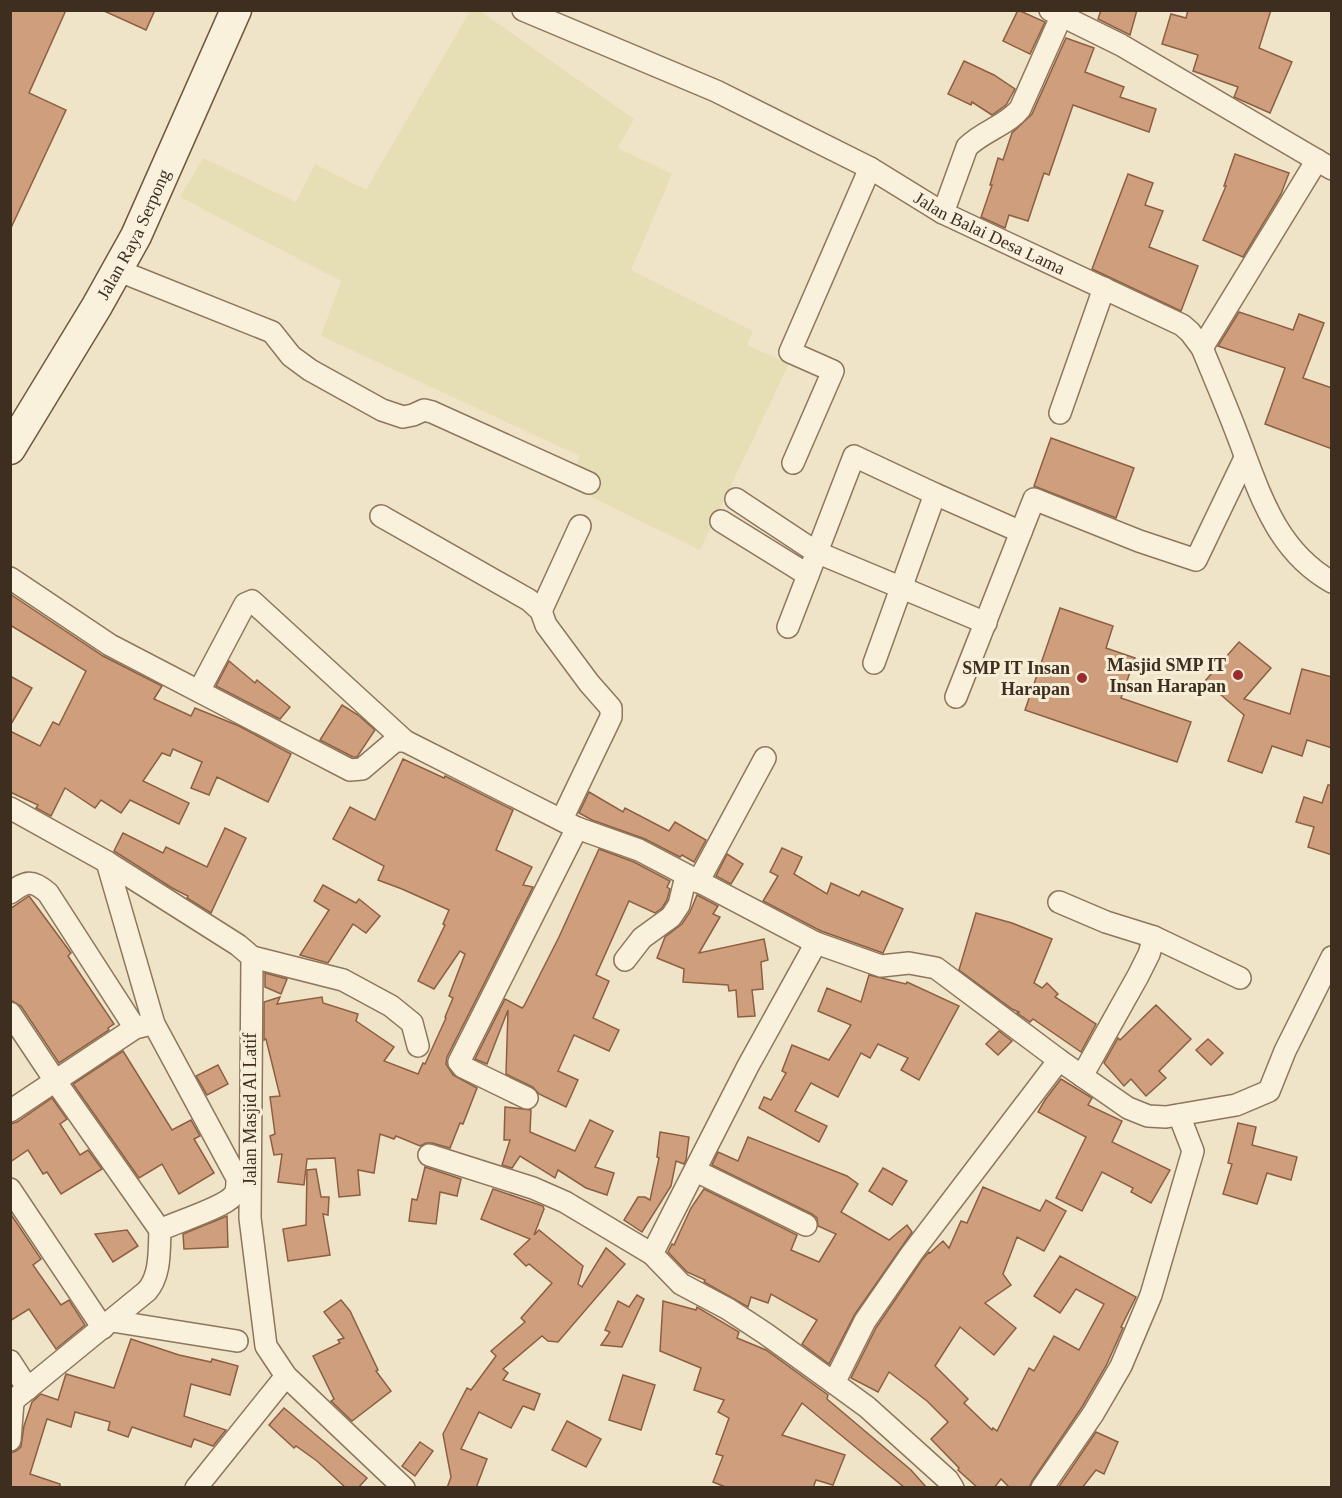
<svg xmlns="http://www.w3.org/2000/svg" width="1342" height="1498" font-family="Georgia,serif">
<style>
.farmland{fill:#e6deb5}
.building{fill:#cf9f7d;stroke:#8d5f41;stroke-width:1.5}
.lines{fill:none;stroke-linecap:round;stroke-linejoin:round}
.minor-casing{stroke:#8d765c;stroke-width:24}
.secondary-casing{stroke:#6f573f;stroke-width:33}
.minor{stroke:#faf1dc;stroke-width:21}
.secondary{stroke:#faf1dc;stroke-width:30}
.poi-dot{fill:#9e2a2b;stroke:#f7eed8;stroke-width:2}
.labels{text-anchor:middle;dominant-baseline:central;stroke-width:6;stroke-linejoin:round;paint-order:stroke}
.street-label{font-size:18px;fill:#3d2e20;stroke:#f7eed8}
.poi-label{font-size:18px;font-weight:bold;fill:#3d2e20;stroke:#f7eed8;text-anchor:end}
</style>
<rect width="100%" height="100%" fill="#f0e4c8"/>
<!-- farmland -->
<polygon class="farmland" points="470,11 480,11 634,119 618,148 672,174 631,270 753,331 747,345 789,364 700,550 567,485 580,456 321,336 341,281 180,197 203,158 296,202 315,164 366,190"/>
<!-- building -->
<g class="building">
<polygon points="10,10 66,10 29,93 66,110 10,230"/>
<polygon points="102,10 155,10 146,30"/>
<polygon points="1018,10 1045,22 1030,54 1003,41"/>
<polygon points="1101,10 1137,10 1130,35 1098,19"/>
<polygon points="1188,10 1271,10 1259,48 1292,62 1270,113 1234,97 1238,87 1193,71 1198,55 1162,44 1171,14 1186,18"/>
<polygon points="1066,38 1094,48 1085,72 1124,87 1120,97 1156,109 1149,132 1073,105 1049,175 1044,173 1028,221 1009,215 1005,228 981,217 992,185 990,185 998,158 1003,160 1012,133 1032,114"/>
<polygon points="964,61 994,75 1015,89 1006,105 992,115 972,102 971,105 948,94"/>
<polygon points="1235,154 1289,173 1281,194 1243,257 1203,240 1226,186 1224,186"/>
<polygon points="1128,174 1153,183 1145,205 1163,211 1149,247 1198,266 1181,311 1092,269"/>
<polygon points="1239,312 1293,330 1299,314 1324,323 1303,378 1332,388 1332,449 1265,424 1285,368 1218,346"/>
<polygon points="1051,438 1134,468 1116,518 1034,486"/>
<polygon points="10,594 103,656 162,686 154,699 191,716 195,708 239,726 291,754 268,802 217,777 209,795 191,788 202,762 173,749 170,756 162,753 143,781 189,803 179,824 130,800 121,813 101,800 95,808 65,788 51,816 36,808 38,805 10,792 10,731 40,746 53,722 59,725 86,671 10,625"/>
<polygon points="1060,608 1113,626 1106,648 1135,658 1121,698 1191,722 1177,762 1025,710"/>
<polygon points="1239,642 1271,668 1244,699 1290,714 1302,669 1332,677 1332,748 1307,740 1302,756 1272,746 1262,773 1228,761 1244,715 1205,681"/>
<polygon points="229,661 255,683 257,680 290,707 280,719 216,686"/>
<polygon points="10,676 32,688 10,726"/>
<polygon points="342,705 358,715 375,730 357,757 353,757 320,740"/>
<polygon points="403,759 444,778 445,776 513,810 496,850 532,867 523,885 533,887 447,1057 446,1064 453,1075 477,1088 463,1124 460,1123 450,1148 432,1143 426,1143 420,1146 396,1136 394,1139 380,1134 374,1173 358,1170 360,1195 339,1197 335,1158 307,1159 304,1185 278,1182 282,1154 274,1155 270,1136 275,1134 270,1097 280,1096 266,1039 264,1040 264,1002 280,997 277,1004 322,997 323,1003 358,1014 356,1021 394,1047 384,1061 418,1074 423,1063 425,1064 446,1018 445,1017 453,998 449,996 465,954 460,951 434,989 418,981 445,925 443,924 449,910 402,889 378,880 384,866 333,839 350,807 375,820"/>
<polygon points="1328,785 1332,785 1332,855 1308,847 1314,827 1296,822 1304,797 1322,803"/>
<polygon points="589,792 623,812 625,808 669,831 675,822 706,840 694,862 682,855 680,857 645,839 592,820 579,813"/>
<polygon points="225,828 246,838 211,913 187,898 188,896 172,888 114,851 123,833 163,853 166,847 207,867"/>
<polygon points="782,848 802,857 794,874 827,894 831,883 859,896 862,891 903,909 883,953 821,931 763,901 778,876 770,872"/>
<polygon points="599,849 634,862 670,881 667,887 670,889 667,900 662,908 655,913 629,901 596,975 609,981 593,1018 619,1030 609,1051 574,1035 558,1071 578,1080 566,1107 539,1094 533,1087 506,1074 508,1010 487,1064 475,1059 505,999 522,1008 524,1006 559,937"/>
<polygon points="727,854 743,864 731,884 716,876"/>
<polygon points="323,885 356,903 359,899 380,916 366,933 353,924 328,963 300,955 329,910 314,901"/>
<polygon points="697,895 718,906 713,914 720,917 699,953 764,939 768,960 761,962 763,989 752,990 755,1016 738,1017 736,990 729,991 728,985 683,982 684,969 657,958 665,937 682,924 690,912"/>
<polygon points="29,896 71,953 68,956 114,1024 108,1028 109,1030 59,1063 21,1006 10,1000 10,909"/>
<polygon points="976,913 1012,923 1052,939 1034,983 1042,988 1047,983 1058,994 1055,997 1096,1024 1081,1052 1033,1019 1030,1022 1017,1013 1019,1012 1012,1009 959,970"/>
<polygon points="265,973 287,979 281,994 265,987"/>
<polygon points="869,975 906,984 907,982 959,1006 919,1080 901,1070 908,1058 878,1044 870,1058 861,1053 838,1097 811,1083 795,1111 827,1126 819,1142 759,1108 764,1097 771,1100 786,1073 782,1071 792,1045 829,1060 851,1025 818,1011 827,988 861,1002"/>
<polygon points="1156,1005 1191,1039 1159,1071 1166,1078 1146,1096 1131,1079 1124,1086 1104,1063 1118,1038 1120,1040"/>
<polygon points="999,1031 1012,1041 998,1055 986,1044"/>
<polygon points="1208,1039 1223,1053 1211,1065 1196,1050"/>
<polygon points="123,1051 172,1130 191,1120 200,1136 194,1139 214,1173 179,1194 162,1164 139,1178 73,1084"/>
<polygon points="218,1065 228,1084 207,1095 196,1076"/>
<polygon points="1061,1079 1092,1098 1088,1105 1122,1121 1112,1142 1170,1170 1151,1203 1131,1192 1133,1188 1102,1172 1082,1211 1056,1198 1086,1137 1038,1112 1045,1100"/>
<polygon points="52,1098 67,1119 60,1124 80,1155 88,1150 102,1169 61,1194 47,1172 43,1174 28,1150 10,1162 10,1124 17,1122"/>
<polygon points="505,1107 531,1110 530,1132 575,1151 590,1120 613,1131 595,1167 614,1173 607,1195 586,1188 558,1170 555,1178 520,1156 512,1168 502,1165 510,1140 504,1140"/>
<polygon points="1238,1123 1256,1127 1252,1145 1297,1157 1291,1180 1267,1173 1257,1204 1223,1194 1232,1164 1228,1163"/>
<polygon points="660,1132 689,1137 686,1160 684,1164 676,1161 671,1186 642,1232 624,1220 638,1197 645,1197 650,1200 659,1158 657,1157"/>
<polygon points="748,1137 847,1176 858,1184 841,1212 889,1240 907,1225 912,1232 855,1314 829,1364 802,1344 817,1320 771,1294 768,1303 751,1297 748,1307 704,1282 705,1280 687,1272 668,1252 672,1244 674,1245 691,1208 704,1189 797,1235 791,1250 819,1262 836,1234 818,1226 817,1218 812,1214 712,1165 718,1152 738,1161"/>
<polygon points="425,1167 461,1179 457,1196 440,1192 436,1224 409,1221 412,1199 417,1200"/>
<polygon points="883,1168 907,1181 892,1205 869,1191"/>
<polygon points="316,1169 321,1197 329,1197 328,1215 323,1214 330,1255 288,1261 283,1229 306,1225 307,1170"/>
<polygon points="983,1187 1040,1211 1046,1200 1066,1211 1044,1251 1017,1237 1003,1274 1011,1285 985,1303 1016,1328 994,1355 960,1327 935,1366 968,1399 964,1403 992,1430 993,1428 997,1431 1029,1368 1034,1371 1054,1336 1079,1350 1104,1304 1076,1289 1060,1313 1034,1296 1060,1256 1136,1297 1121,1327 1123,1328 1106,1366 1082,1407 1032,1481 1029,1488 1010,1488 1001,1479 994,1488 978,1488 958,1470 959,1468 931,1439 948,1422 927,1401 889,1372 878,1392 851,1378 876,1328 922,1260 929,1252 930,1253 943,1241 949,1248 961,1221 967,1223"/>
<polygon points="493,1189 543,1206 544,1209 534,1235 539,1230 583,1266 578,1284 582,1287 606,1248 625,1264 558,1342 548,1341 542,1336 503,1369 508,1373 503,1380 540,1394 534,1410 523,1406 511,1428 479,1412 461,1449 487,1459 476,1488 447,1488 451,1477 443,1434 467,1388 471,1390 496,1356 491,1351 525,1322 521,1318 552,1283 529,1264 526,1266 514,1254 530,1239 481,1219"/>
<polygon points="10,1213 41,1259 33,1265 61,1305 69,1300 85,1325 56,1349 29,1309 10,1321"/>
<polygon points="227,1216 228,1247 184,1249 183,1234"/>
<polygon points="127,1230 138,1246 113,1262 95,1234"/>
<polygon points="637,1295 644,1299 622,1347 601,1345 610,1332 605,1330 618,1301 629,1307"/>
<polygon points="341,1300 350,1311 378,1370 376,1371 391,1391 352,1421 331,1401 334,1399 313,1356 340,1343 338,1340 344,1338 324,1312"/>
<polygon points="663,1301 696,1310 697,1307 739,1332 737,1338 766,1350 828,1395 827,1399 911,1470 927,1488 905,1488 802,1403 782,1435 845,1455 833,1485 816,1480 813,1488 728,1488 713,1482 723,1456 716,1454 729,1418 718,1412 724,1400 694,1390 701,1368 660,1351"/>
<polygon points="131,1339 179,1355 211,1362 212,1359 238,1366 230,1395 191,1384 184,1416 226,1430 213,1446 194,1439 191,1447 132,1427 128,1437 108,1430 110,1422 75,1412 71,1427 47,1419 30,1474 60,1484 60,1488 10,1488 10,1453 16,1451 21,1447 24,1426 32,1402 41,1394 58,1400 66,1374 114,1388"/>
<polygon points="623,1375 655,1385 641,1430 609,1420"/>
<polygon points="284,1408 367,1478 358,1488 346,1488 317,1461 296,1446 294,1448 269,1425"/>
<polygon points="567,1421 601,1439 586,1467 552,1450"/>
<polygon points="1096,1432 1118,1442 1104,1474 1096,1470 1082,1488 1058,1488"/>
<polygon points="420,1442 433,1451 415,1476 402,1466"/>
</g>
<g class="lines">
<!-- minor casing -->
<g class="minor-casing">
<g id="minor">
<path id="s1" d="M 523,10 L 716,91 L 870,168 L 943,213 L 1182,325 L 1190,332 L 1202,348 C 1214,377 1226,405 1237,434 C 1259,491 1275,550 1332,582"/>
<polyline points="1050,10 1121,45 1332,169"/>
<path d="M 943,213 L 967,147 C 983,131 1006,126 1020,109 L 1064,10"/>
<polyline points="117,270 272,332 291,356 310,370 382,410 403,417 413,415 424,410 432,412 589,483"/>
<polyline points="1202,348 1317,160"/>
<polyline points="1060,413 1104,288"/>
<polyline points="793,463 833,371 790,352 870,168"/>
<polyline points="736,499 816,552 986,623"/>
<polyline points="381,516 529,600 541,611 546,625 589,683 611,708 611,717 562,819"/>
<polyline points="721,521 808,575"/>
<polyline points="10,578 110,645 350,770 362,769 395,741 405,741 577,828 639,850 816,943 881,966 909,963 936,968 1059,1060 1128,1108 1148,1116 1166,1117 1236,1105 1269,1091 1285,1051 1332,957"/>
<polyline points="541,611 580,526"/>
<polyline points="788,627 854,456 935,494 1021,532"/>
<polyline points="874,663 935,494"/>
<polyline points="199,691 245,604 252,601 405,741"/>
<polyline points="956,697 1034,499 1139,541 1196,560 1245,458"/>
<polyline points="10,808 107,862 238,945 252,957 250,1218 266,1346 286,1376 404,1488"/>
<polyline points="698,882 765,758"/>
<path d="M 10,893 C 26,881 32,879 48,893 L 135,1028"/>
<polyline points="1059,902 1106,922 1154,937 1149,954 1138,976 1082,1076"/>
<polyline points="1154,937 1240,978"/>
<polyline points="252,957 343,980 391,1006 412,1023 418,1046"/>
<polyline points="625,960 642,938 671,917 679,905 686,876"/>
<polyline points="10,1013 56,1082 160,1230"/>
<polyline points="527,1098 463,1067 459,1062 577,828"/>
<polyline points="10,1111 135,1028 147,1025"/>
<polyline points="429,1155 533,1188 565,1202 652,1254 681,1284 728,1309 766,1334 834,1383"/>
<polyline points="696,1171 806,1225"/>
<polyline points="10,1189 103,1328"/>
<polyline points="652,1254 748,1066 816,943"/>
<polyline points="112,1321 237,1341"/>
<polyline points="10,1361 28,1389"/>
<path d="M 10,1403 L 147,1291 C 161,1275 159,1250 160,1230 C 176,1222 223,1208 233,1196 C 237,1192 237,1184 237,1178 L 154,1024 L 107,862"/>
<polyline points="10,1440 13,1402"/>
<polyline points="196,1488 286,1376"/>
<polyline points="953,1488 948,1480 867,1407 834,1383 865,1321 912,1253 1059,1060"/>
<polyline points="1042,1488 1093,1414 1121,1366 1151,1295 1193,1151 1179,1115"/>
</g>
</g>
<!-- secondary casing -->
<g class="secondary-casing">
<g id="secondary">
<path id="s2" d="M 10,449 L 97,306 L 136,236 L 236,10"/>
</g>
</g>
<!-- minor -->
<use href="#minor" class="minor"/>
<!-- secondary -->
<use href="#secondary" class="secondary"/>
</g>
<!-- markers -->
<g class="poi-dot">
<circle cx="1238" cy="675" r="6"/>
<circle cx="1082" cy="678" r="6"/>
</g>
<g class="labels">
<!-- street labels -->
<g class="street-label">
<text stroke="none"><textPath href="#s1" startOffset="518">Jalan Balai Desa Lama</textPath></text>
<text stroke="none"><textPath href="#s2" startOffset="248">Jalan Raya Serpong</textPath></text>
<text transform="translate(250 1109) rotate(-90)">Jalan Masjid Al Latif</text>
</g>
<!-- poi labels -->
<g class="poi-label">
<text x="1226" y="665">Masjid SMP IT<tspan x="1226" dy="21">Insan Harapan</tspan></text>
<text x="1070" y="668">SMP IT Insan<tspan x="1070" dy="21">Harapan</tspan></text>
</g>
</g>
<!-- border -->
<rect width="1342" height="1498" fill="none" stroke="#3d2e20" stroke-width="24"/>
</svg>
